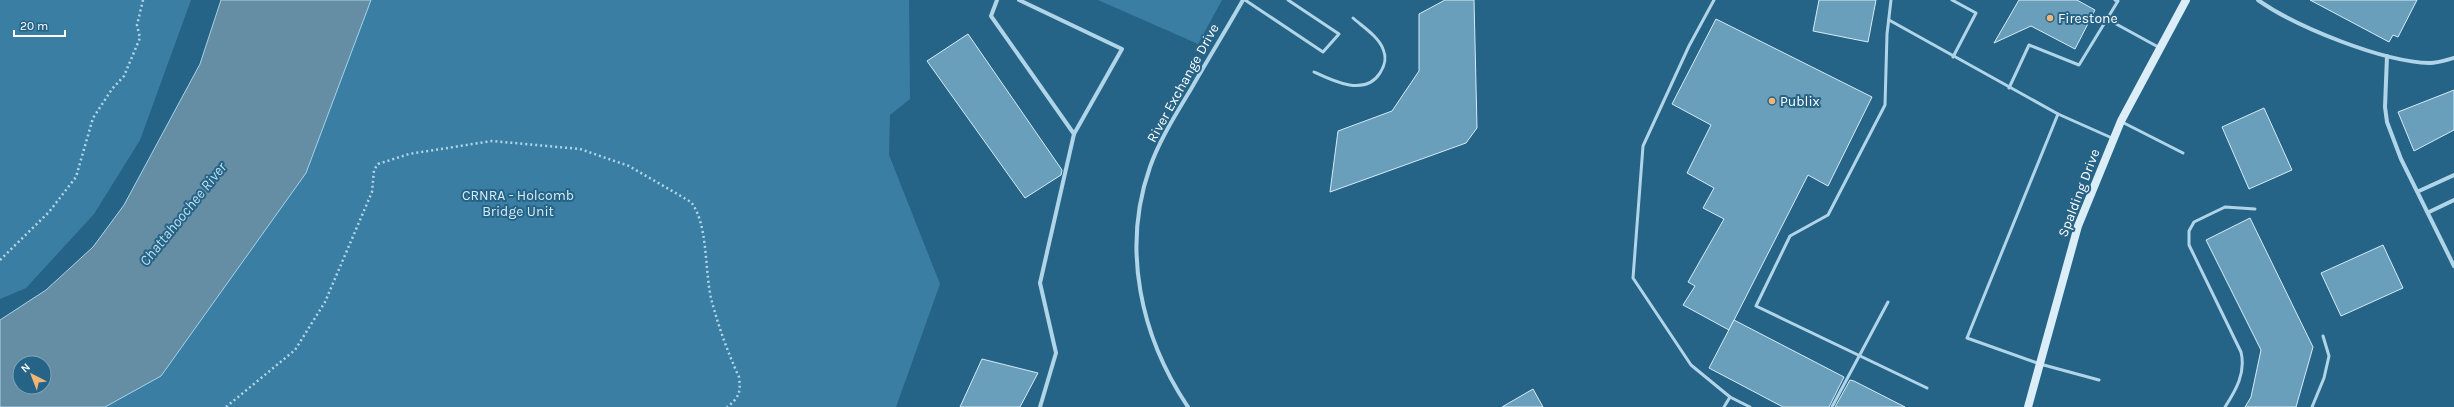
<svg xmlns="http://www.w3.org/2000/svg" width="2454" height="407" font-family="Karla,sans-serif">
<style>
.green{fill:#3a7fa3}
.water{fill:#658ea5;stroke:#a6d3e9;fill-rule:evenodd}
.building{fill:#6a9fbb;stroke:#d5ebf7}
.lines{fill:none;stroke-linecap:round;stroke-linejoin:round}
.path{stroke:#b1d5e8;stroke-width:2.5;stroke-dasharray:2 3;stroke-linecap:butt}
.lane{stroke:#b1d5e8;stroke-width:3}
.street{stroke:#b1d5e8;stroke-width:4}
.secondary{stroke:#dbedf7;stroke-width:8}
.poi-dot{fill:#f1b576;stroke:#266487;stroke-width:1.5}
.labels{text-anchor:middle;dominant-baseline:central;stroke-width:4;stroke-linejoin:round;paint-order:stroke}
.poi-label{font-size:14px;fill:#fff;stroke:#266487;text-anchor:start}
.street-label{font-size:14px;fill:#fff;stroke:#266487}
.park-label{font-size:14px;fill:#d5ebf7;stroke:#266487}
.water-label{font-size:15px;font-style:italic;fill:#bddef0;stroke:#266487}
</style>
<rect width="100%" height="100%" fill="#266487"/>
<!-- green -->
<g class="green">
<polygon points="0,0 191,0 140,140 94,214 26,288 0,299"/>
<polygon points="371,0 909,0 910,99 890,115 889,155 940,284 896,407 95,407"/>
<polygon points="1098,0 1222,0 1198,44"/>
</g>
<!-- water -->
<path class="water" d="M 221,0 L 371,0 L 306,173 L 161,376 L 105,407 L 0,407 L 0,320 L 46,290 L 93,247 L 124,205 L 200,64 ZM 20,363 L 44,363 L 44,387 L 20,387 Z"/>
<!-- building -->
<g class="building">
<polygon points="1445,0 1474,0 1477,128 1466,143 1330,192 1338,131 1392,111 1419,71 1419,14"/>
<polygon points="1819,0 1876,0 1868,42 1813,31"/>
<polygon points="2019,0 2077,0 2095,10 2075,49 2031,26 1994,43"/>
<polygon points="2310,0 2417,0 2398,37 2393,35 2389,42"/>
<polygon points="1716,19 1872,97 1828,186 1808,175 1729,330 1683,305 1695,286 1688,282 1724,219 1703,208 1714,188 1687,173 1711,125 1672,104"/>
<polygon points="968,34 1062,170 1061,175 1025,198 927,61"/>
<polygon points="2454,90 2454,130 2414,151 2398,112"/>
<polygon points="2264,108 2292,170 2249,189 2222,127"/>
<polygon points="2250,218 2313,347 2296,407 2245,407 2251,397 2261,350 2206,240"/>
<polygon points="2383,245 2403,288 2341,316 2321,273"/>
<polygon points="1734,320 1844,377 1829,407 1783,407 1709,368"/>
<polygon points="982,359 1038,373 1020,407 960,407"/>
<polygon points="1850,380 1854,381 1905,407 1835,407"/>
<polygon points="1533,389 1543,407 1502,407"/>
</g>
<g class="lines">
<!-- path -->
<g class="path">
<polyline points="0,260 49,212 76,177 93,118 112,89 124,76 140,38 137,25 143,0"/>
<path d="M 226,407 L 295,350 L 325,302 L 372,192 L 374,170 L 378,164 L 409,154 L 492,141 L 580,149 L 629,166 L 691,202 C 709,225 704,273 712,302 C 719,328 728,353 739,377 C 741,392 739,398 727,407"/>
</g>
<!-- lane -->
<g class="lane">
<polyline points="1245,0 1323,52 1339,34 1288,0"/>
<polyline points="1714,0 1689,46 1643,146 1633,278 1691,365 1730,397 1750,407"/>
<polyline points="1891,0 1887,34 1885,105 1828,215 1790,236 1756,306 1927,388"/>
<polyline points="1952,0 1976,13 1953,57"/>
<polyline points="2107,19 2118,1 2115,0"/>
<polyline points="1889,20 2058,114"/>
<path d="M 1314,72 C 1333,81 1365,97 1380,73 C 1385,65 1387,58 1383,49 C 1379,37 1362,26 1353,18"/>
<polyline points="2009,88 2029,45 2079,65 2107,19 2160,48"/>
<polyline points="2122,122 2183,153"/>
<polyline points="2099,380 2040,364 1967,338 2058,114 2112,138"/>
<polyline points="1724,407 1730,397"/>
<polyline points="1832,407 1888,302"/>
<path d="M 2225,407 C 2236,390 2246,373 2241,352 L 2189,245 L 2189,231 L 2194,222 L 2225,207 L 2255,209"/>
<polyline points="2312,407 2324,378 2329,356 2323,336"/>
</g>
<!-- street -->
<g class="street">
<polyline points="997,0 991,16 1074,134 1040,283 1056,353 1040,407"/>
<polyline points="1019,0 1122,49 1074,134"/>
<path d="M 2258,0 C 2296,27 2383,62 2430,63 C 2438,63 2446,60 2454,58"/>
<polyline points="2387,56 2385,107 2387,122 2401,159 2454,266"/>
<polyline points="2419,191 2454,175"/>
<polyline points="2429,212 2454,200"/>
<path d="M 1188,407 C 1141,337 1121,249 1150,167 C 1160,139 1176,114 1191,89 C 1208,59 1226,30 1243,0"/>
</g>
<!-- secondary -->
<polyline class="secondary" points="2028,407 2078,226 2121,121 2186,0"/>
</g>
<!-- markers -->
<g class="poi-dot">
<circle cx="2050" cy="18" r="4"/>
<circle cx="1772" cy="101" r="4"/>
</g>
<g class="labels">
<!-- poi labels -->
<g class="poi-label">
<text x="2058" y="18">Firestone</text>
<text x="1780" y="101">Publix</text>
</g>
<!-- street labels -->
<g class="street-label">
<text transform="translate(1183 83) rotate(-61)">River Exchange Drive</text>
<text transform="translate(2079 193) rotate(-69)">Spalding Drive</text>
</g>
<!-- park labels -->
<g class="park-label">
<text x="518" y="195">CRNRA - Holcomb<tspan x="518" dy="16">Bridge Unit</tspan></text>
</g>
<!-- water labels -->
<g class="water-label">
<text transform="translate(183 214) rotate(-51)">Chattahoochee River</text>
</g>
</g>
<!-- north arrow -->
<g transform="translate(32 375) rotate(318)"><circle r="19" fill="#266487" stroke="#7da2b7"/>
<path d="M0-3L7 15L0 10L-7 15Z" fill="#f1b576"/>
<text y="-6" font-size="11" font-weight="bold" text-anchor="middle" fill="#ffffff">N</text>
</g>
<!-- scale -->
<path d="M14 30v6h51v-6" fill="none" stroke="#ffffff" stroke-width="2"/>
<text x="20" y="30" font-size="12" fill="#ffffff" stroke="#266487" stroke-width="3" paint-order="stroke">20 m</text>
</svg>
